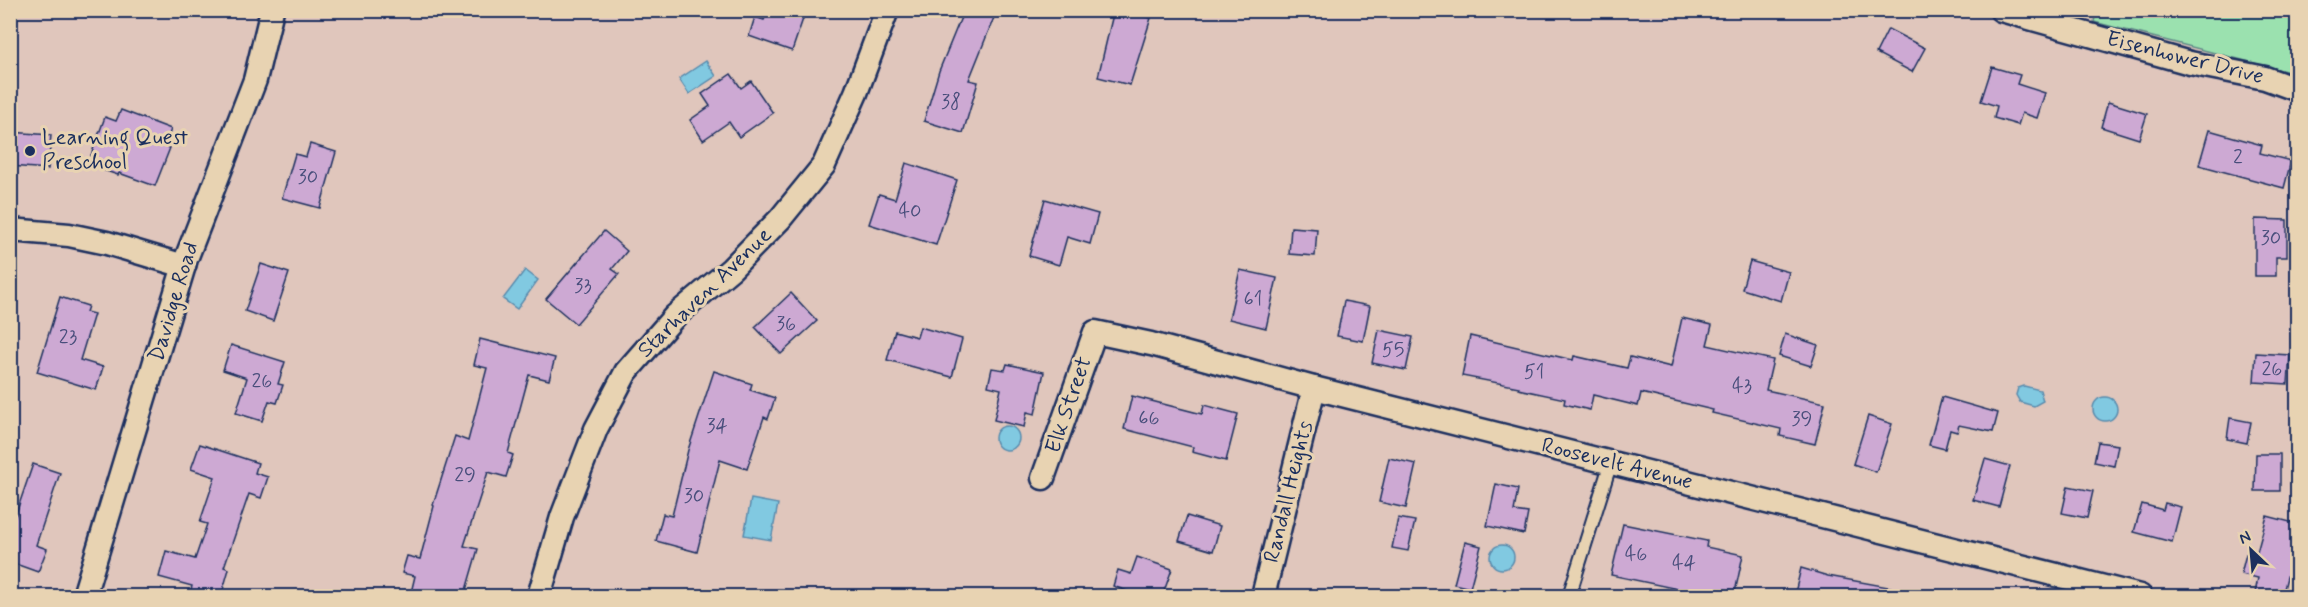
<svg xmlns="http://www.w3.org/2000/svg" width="2308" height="607" font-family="Mynerve,sans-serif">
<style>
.green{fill:#9be1af;stroke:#5b8886;stroke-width:1.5}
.water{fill:#81c9e1;stroke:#588bad;stroke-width:1.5}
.building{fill:#cda9d3;stroke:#1b2f5e;stroke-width:1.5}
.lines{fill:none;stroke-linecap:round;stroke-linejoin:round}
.service-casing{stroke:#1b2f5e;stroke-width:16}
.minor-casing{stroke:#1b2f5e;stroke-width:27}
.service{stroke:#e8d3b2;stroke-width:12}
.minor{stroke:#e8d3b2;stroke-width:22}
.poi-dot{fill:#1b2f5e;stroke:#e8d3b2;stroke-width:2}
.labels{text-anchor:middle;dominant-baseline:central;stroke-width:6;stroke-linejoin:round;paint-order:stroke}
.number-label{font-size:20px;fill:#484e7b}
.street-label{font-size:22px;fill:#1b2f5e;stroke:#e8d3b2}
.poi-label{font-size:22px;fill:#1b2f5e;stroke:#e8d3b2;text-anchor:start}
</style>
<rect width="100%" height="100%" fill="#e0c6bc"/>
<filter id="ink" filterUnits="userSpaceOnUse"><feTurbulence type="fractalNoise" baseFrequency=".0167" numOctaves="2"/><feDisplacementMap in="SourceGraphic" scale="12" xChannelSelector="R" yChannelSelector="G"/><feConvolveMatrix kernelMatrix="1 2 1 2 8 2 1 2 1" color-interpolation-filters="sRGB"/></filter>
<g filter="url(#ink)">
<!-- green -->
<polygon class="green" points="2096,11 2297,11 2297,74 2094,22"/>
<!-- water -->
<g class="water">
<polygon points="706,61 716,76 689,94 679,79"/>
<polygon points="525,270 538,280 517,309 503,299"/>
<polygon points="2024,386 2040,390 2043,401 2034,406 2020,402 2016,395 2018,388"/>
<circle cx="2105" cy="409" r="12"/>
<circle cx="1007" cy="438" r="12"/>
<polygon points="751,499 778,504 771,540 744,535"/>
<circle cx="1502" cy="557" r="12"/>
</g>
<!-- building -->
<g class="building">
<polygon points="768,10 806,10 792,51 749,36 755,17 764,20"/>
<polygon points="964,10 983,10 995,15 969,80 978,82 963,133 924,121 939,71"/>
<polygon points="1114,10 1151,18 1130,85 1098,77"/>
<polygon points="1888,29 1925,48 1912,72 1876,53"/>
<polygon points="1992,67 2020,75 2017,84 2045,93 2037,118 2022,113 2018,125 1994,118 1997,106 1981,101"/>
<polygon points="731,74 741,88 751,81 773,113 739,137 729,122 703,140 690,120 710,106 702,94"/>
<polygon points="2108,102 2147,114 2139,139 2101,127"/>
<polygon points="121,110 171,129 165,146 170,148 155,186 119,173 118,175 103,170 105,163 90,158 105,117 116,121"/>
<polygon points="2209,130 2262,145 2260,153 2291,161 2284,188 2199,165"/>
<polygon points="10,132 51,135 48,169 10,166"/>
<polygon points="310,144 336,152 320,208 282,198 295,154 306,157"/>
<polygon points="906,163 957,180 936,245 869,224 879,194 895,199"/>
<polygon points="1045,199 1098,214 1090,244 1067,237 1059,265 1029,256"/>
<polygon points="2255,219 2287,220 2287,257 2276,257 2276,276 2255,276"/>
<polygon points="1291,227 1317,229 1315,256 1289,254"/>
<polygon points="604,231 627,251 612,269 619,274 576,324 546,299"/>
<polygon points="1750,261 1789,272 1781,301 1742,289"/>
<polygon points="261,264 289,273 273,321 245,311"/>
<polygon points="1240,270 1277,278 1266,328 1229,319"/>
<polygon points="791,293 817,321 781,354 755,327"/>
<polygon points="60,297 88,306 86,312 94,314 80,360 103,367 96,390 37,372"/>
<polygon points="1344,301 1370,306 1363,341 1337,336"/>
<polygon points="1682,318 1712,325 1707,345 1773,360 1766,390 1825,403 1815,444 1780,436 1781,429 1712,413 1713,410 1641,393 1638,406 1593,395 1590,410 1564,404 1565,399 1518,389 1519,387 1462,376 1470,336 1573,360 1574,356 1627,368 1630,357 1671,367"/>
<polygon points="920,327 962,339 952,377 887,360 895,331 917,337"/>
<polygon points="1379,330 1413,337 1406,370 1372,363"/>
<polygon points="1785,334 1818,345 1811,366 1779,356"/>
<polygon points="480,339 555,358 549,380 529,375 508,453 513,455 506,477 488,472 464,546 478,549 464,597 410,597 415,576 402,573 407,556 420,559 434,506 433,505 455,436 468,441 487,368 474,365"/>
<polygon points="231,345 285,362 278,384 283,385 277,403 269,401 262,421 236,413 247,378 223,370"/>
<polygon points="2256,353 2290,355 2288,384 2254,382"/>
<polygon points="1007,364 1044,372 1035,414 1027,412 1024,427 994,420 1001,389 988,386 992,368 1005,370"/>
<polygon points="714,371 752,384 750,390 775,398 768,419 764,417 747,469 720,460 697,552 656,541 663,514 672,516 688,450"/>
<polygon points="1132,396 1202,414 1204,405 1238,414 1226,461 1192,452 1193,447 1124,429"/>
<polygon points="1942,397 1998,413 1993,432 1959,425 1957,432 1950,430 1945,449 1929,445"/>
<polygon points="1868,416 1892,424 1876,472 1853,464"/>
<polygon points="2230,418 2251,422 2247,443 2227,439"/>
<polygon points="2098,442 2118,445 2114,466 2094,462"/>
<polygon points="200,444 258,463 255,473 268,477 261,498 249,494 224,567 229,569 221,597 189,597 192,586 159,577 166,551 195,559 207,524 200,522 215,477 191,469"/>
<polygon points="2256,454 2280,454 2280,491 2255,491"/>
<polygon points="1389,458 1416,464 1406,508 1379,502"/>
<polygon points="1985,459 2010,466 1999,507 1973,500"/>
<polygon points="33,464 60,473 36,545 47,549 38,572 10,562 10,531"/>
<polygon points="1496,484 1518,489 1514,511 1528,513 1524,534 1487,526"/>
<polygon points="2068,486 2093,491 2087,518 2062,513"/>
<polygon points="2165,503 2181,507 2172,542 2134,532 2142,504 2163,510"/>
<polygon points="1187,516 1220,526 1213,551 1179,541"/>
<polygon points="2267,516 2298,524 2298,533 2282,597 2268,597 2255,593 2258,578 2241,574 2246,554 2256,556"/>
<polygon points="1398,518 1415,521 1408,551 1392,548"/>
<polygon points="1623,524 1707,541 1706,547 1743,555 1734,597 1696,597 1697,593 1611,575"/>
<polygon points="1465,542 1481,546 1470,588 1454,584"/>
<polygon points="1137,557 1172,569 1162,597 1128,597 1130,592 1113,586 1118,570 1131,574"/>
<polygon points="1801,568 1828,576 1894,588 1893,597 1794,597"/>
</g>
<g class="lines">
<!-- service casing -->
<g class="service-casing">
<polyline id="service" points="1569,596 1611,462"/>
</g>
<!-- minor casing -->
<g class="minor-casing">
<g id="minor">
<polyline points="2001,10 2190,63 2265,78 2298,90"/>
<polyline points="10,230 69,235 107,243 184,266"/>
<polyline points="1043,478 1095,332 1151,344 1314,388 2140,596"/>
<polyline points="84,596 186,259 255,80 272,10"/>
<polyline points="539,596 562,517 596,429 626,372 675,316 731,269 780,219 824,165 856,93 887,10"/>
<polyline points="1263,596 1314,388"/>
</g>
</g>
<!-- service -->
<use href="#service" class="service"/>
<!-- minor -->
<use href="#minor" class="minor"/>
</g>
</g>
<!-- markers -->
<circle class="poi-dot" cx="30" cy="151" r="6"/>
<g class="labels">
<!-- number labels -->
<g class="number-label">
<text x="951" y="102">38</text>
<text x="2238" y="157">2</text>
<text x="308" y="177">30</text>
<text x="910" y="211">40</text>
<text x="2271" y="238">30</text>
<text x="583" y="286">33</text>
<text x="1253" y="299">61</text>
<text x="786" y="324">36</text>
<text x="68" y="337">23</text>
<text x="1393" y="350">55</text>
<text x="2272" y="369">26</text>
<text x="1534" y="372">51</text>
<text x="262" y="381">26</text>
<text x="1742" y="386">43</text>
<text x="1149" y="418">66</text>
<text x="1802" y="419">39</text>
<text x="717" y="426">34</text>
<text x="465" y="475">29</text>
<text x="694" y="496">30</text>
<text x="1636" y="554">46</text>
<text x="1684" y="563">44</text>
</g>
<!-- street labels -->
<g class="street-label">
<text transform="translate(2185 58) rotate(14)">Eisenhower Drive</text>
<text transform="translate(705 293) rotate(-44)">Starhaven Avenue</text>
<text transform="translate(174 302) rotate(-73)">Davidge Road</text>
<text transform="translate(1069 405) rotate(-71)">Elk Street</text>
<text transform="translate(1617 464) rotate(14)">Roosevelt Avenue</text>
<text transform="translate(1289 492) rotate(-76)">Randall Heights</text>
</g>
<!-- poi labels -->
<g class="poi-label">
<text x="42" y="138">Learning Quest<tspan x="42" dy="25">Preschool</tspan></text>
</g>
</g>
<!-- margin -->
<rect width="2308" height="607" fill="none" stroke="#e8d3b2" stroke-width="36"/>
<rect x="18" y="18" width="2272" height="571" fill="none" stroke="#1b2f5e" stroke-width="2" filter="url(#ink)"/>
<!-- north arrow -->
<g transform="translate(2251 550) rotate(334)" stroke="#e8d3b2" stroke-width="4.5" paint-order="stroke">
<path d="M0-4.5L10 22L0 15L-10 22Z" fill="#1b2f5e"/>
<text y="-9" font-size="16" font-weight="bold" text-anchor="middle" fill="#1b2f5e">N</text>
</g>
</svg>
